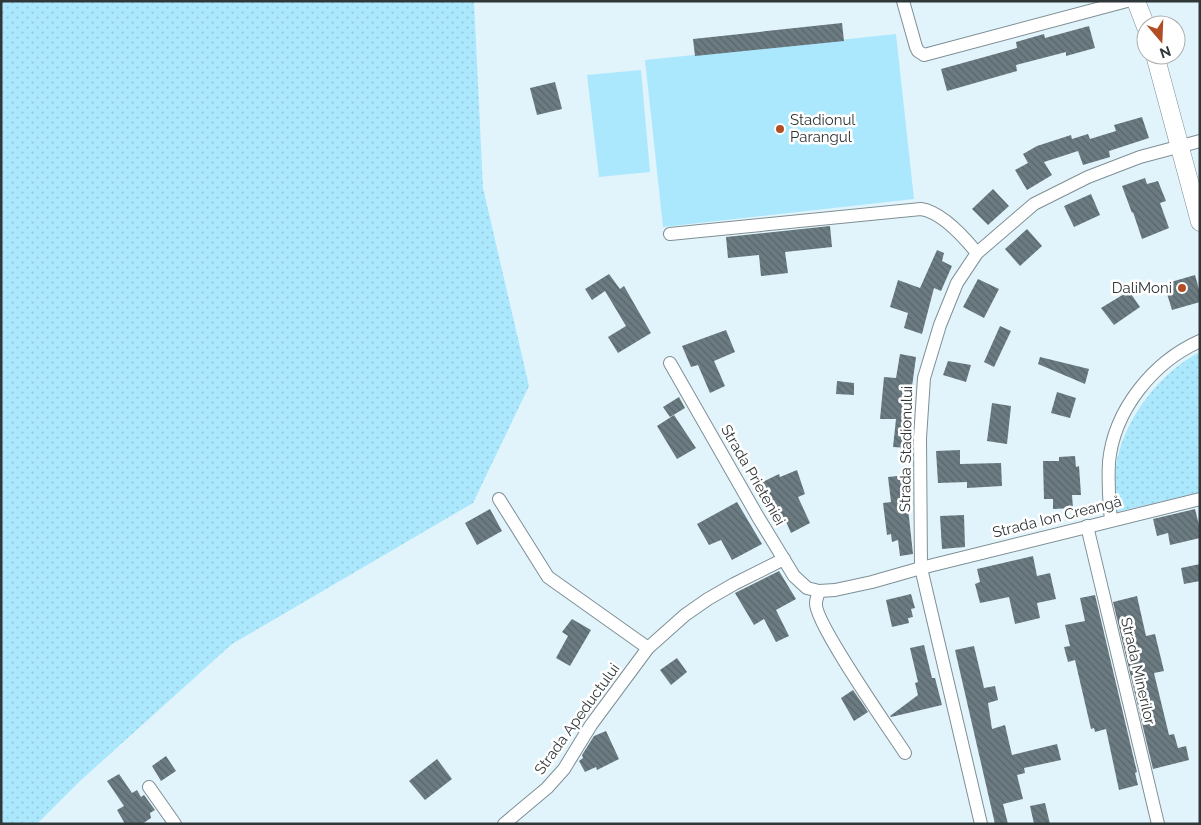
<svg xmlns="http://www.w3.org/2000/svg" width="1201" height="825" font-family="Raleway,sans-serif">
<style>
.grass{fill:url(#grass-dots)}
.garden{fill:#ace8fd}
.building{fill:url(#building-back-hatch)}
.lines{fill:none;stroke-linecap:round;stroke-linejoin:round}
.minor-casing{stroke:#7e8f95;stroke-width:14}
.secondary-casing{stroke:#7e8f95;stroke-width:19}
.minor{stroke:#fff;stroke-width:12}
.secondary{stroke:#fff;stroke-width:18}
.poi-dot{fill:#b34d23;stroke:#fff;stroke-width:2}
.labels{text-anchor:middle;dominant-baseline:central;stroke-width:5;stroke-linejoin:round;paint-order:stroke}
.poi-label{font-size:15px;fill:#303739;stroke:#fff;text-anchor:start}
.street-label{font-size:15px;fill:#303739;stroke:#fff}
</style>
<defs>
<pattern id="grass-dots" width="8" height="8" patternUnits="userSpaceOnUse" patternTransform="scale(1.25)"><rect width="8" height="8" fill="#ace8fd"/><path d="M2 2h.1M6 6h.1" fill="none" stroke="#94c8da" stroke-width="1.8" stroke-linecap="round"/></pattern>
<pattern id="building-back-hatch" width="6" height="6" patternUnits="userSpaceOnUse" patternTransform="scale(1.25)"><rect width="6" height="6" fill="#6b7b81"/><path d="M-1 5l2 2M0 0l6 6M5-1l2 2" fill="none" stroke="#58666b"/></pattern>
</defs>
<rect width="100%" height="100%" fill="#e2f4fb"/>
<!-- grass -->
<g class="grass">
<polygon points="1,1 474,1 483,188 529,386 473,503 232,644 80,781 37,824 1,824"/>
<path d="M 1200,352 L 1200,492 L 1117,512 C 1116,497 1114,481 1116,466 C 1123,420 1160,372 1200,352 Z"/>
</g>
<!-- garden -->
<g class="garden">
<polygon points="896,34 914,199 663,227 645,60"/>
<polygon points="641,70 650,172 599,177 587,75"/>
</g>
<!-- building -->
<g class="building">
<polygon points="842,23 844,41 695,56 693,39"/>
<polygon points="1089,26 1095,48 1066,56 1066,52 1016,65 1017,71 947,91 941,69 1017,48 1016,42 1044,34 1045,38"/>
<polygon points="555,82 562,109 537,115 530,88"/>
<polygon points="1142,117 1149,138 1109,151 1110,157 1083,165 1078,151 1044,162 1052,175 1027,190 1015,170 1028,163 1023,154 1037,146 1071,135 1072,139 1088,134 1090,139 1116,131 1114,125"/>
<polygon points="1145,178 1147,184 1158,181 1166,201 1160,203 1169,228 1142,239 1133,212 1132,213 1122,186"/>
<polygon points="993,189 1009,206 988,225 972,209"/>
<polygon points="1091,194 1100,215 1074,227 1064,206"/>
<polygon points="830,226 832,247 785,252 788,273 761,276 759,255 728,258 726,237"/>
<polygon points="1027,229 1042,246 1020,266 1005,249"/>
<polygon points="937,250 944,253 942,261 952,266 941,291 934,288 922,334 904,328 908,313 890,307 898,280 920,288"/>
<polygon points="609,274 620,289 624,286 651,333 618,353 608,337 626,326 605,291 592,300 585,289"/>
<polygon points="1195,275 1200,293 1200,302 1172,310 1164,284"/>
<polygon points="978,279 999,289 984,318 963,307"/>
<polygon points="1129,291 1140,307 1114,325 1101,308"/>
<polygon points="1000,326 1011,331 994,367 984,362"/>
<polygon points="726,330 735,352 714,361 725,386 710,393 698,365 691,367 682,346"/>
<polygon points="900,354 916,357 909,409 911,409 909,448 893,447 896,419 880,419 884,377 896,378"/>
<polygon points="1040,357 1089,369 1085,384 1038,364"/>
<polygon points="948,361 971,365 966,382 943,375"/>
<polygon points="837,381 854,383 854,395 836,394"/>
<polygon points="1057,392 1076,398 1070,418 1051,413"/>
<polygon points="679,397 685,408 670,417 663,407"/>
<polygon points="992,403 1011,406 1007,444 987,441"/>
<polygon points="674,415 696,448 677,459 657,426"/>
<polygon points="960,450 960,464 1001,463 1002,486 967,488 967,482 938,483 936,451"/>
<polygon points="1075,456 1076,467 1079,466 1081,495 1072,495 1073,508 1053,509 1053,499 1044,499 1043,461 1059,461 1059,457"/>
<polygon points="797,470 805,494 798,497 810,523 791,533 784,517 775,521 756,485 779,474 780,477"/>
<polygon points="907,475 907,499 913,554 900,556 898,540 892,542 891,534 887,535 883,503 891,502 888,477"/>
<polygon points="737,502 762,544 732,560 721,540 709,545 697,524"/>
<polygon points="490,509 502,531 477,545 465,523"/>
<polygon points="1195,509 1200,529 1200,538 1170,545 1168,533 1157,536 1153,519"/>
<polygon points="964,515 965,547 942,549 940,516"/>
<polygon points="1033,556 1037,576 1050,573 1056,599 1037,603 1040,618 1015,624 1009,597 980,603 975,584 980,582 977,569"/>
<polygon points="1200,564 1200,581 1184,584 1181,568"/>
<polygon points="779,571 796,599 776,610 789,636 776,642 764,619 754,625 735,593"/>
<polygon points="911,594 915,608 911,609 913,617 908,618 909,623 892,627 886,600"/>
<polygon points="1095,595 1137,772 1135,773 1138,785 1119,790 1106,729 1095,732 1094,728 1091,729 1075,660 1068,662 1064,647 1070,646 1065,625 1085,621 1080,598"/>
<polygon points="1137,596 1146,636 1155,634 1164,671 1154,673 1169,735 1174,734 1178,748 1186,746 1189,760 1153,769 1113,602"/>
<polygon points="572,619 591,630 570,666 556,658 568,636 562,632"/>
<polygon points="924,645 932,678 935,678 942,705 891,717 890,716 918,695 915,683 918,682 910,648"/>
<polygon points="974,646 984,688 995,686 998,700 988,703 992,729 1005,725 1012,755 1057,744 1061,760 1024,768 1025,773 1017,775 1023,799 1003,804 1008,824 995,824 955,650"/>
<polygon points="677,658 687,672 671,685 660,670"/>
<polygon points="853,690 868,712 854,721 841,698"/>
<polygon points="606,731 619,759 597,770 596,767 585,772 579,761 583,758 582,755 594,736"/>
<polygon points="166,756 176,771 161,781 152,766"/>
<polygon points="437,759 452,779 425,800 409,781"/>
<polygon points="119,774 132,793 137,790 141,797 144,795 155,810 150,813 151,818 142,824 125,824 117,810 124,806 107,781"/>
<polygon points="1045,803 1050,824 1034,824 1030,806"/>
</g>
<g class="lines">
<!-- minor casing -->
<g class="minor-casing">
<g id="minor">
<polyline points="903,1 916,47 918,51 924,55 1127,1"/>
<path d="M 670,234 L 921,209 C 941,212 964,237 977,253"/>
<polyline points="670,363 758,517 794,576 807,588 819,591 835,590 872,582 921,568 1200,499"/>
<polyline points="499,499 548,577 648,648"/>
<path d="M 1111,520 C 1109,501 1108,482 1109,462 C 1114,410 1153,362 1200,341"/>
<polyline points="1087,526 1158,824"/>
<path d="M 819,591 C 818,595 816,599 816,603 C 814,622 890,730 905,753"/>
<polyline points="149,787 175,824"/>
<polyline points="504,824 547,788 564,769 591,725 648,648 685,615 708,599 734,584 784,559"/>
<polyline points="981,824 921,568 920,438 924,378 940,325 957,283 977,253 1034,204 1088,177 1140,157 1200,141"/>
</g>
</g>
<!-- secondary casing -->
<g class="secondary-casing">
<g id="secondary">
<polyline points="1136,1 1146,27"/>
<polyline points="1155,55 1200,222"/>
</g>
</g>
<!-- minor -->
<use href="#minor" class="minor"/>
<!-- secondary -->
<use href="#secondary" class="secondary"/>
</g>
<!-- markers -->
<g class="poi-dot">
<circle cx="780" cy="129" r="5"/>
<circle cx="1182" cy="288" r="5"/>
</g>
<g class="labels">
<!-- poi labels -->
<g class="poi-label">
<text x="790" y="120">Stadionul<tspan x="790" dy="17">Parangul</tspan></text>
<text x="1172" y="288" text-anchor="end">DaliMoni</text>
</g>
<!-- street labels -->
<g class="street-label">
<text transform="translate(906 449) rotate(-89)">Strada Stadionului</text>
<text transform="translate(753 475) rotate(60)">Strada Prieteniei</text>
<text transform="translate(1057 517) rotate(-14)">Strada Ion Creangă</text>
<text transform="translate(1138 671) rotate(77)">Strada Minerilor</text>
<text transform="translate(577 719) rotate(-54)">Strada Apeductului</text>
</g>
</g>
<!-- border -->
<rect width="1201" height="825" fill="none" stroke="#303739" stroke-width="5"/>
<!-- north arrow -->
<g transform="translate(1161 40) rotate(161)"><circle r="24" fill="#ffffff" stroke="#acafb0"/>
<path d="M0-4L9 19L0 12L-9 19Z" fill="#b34d23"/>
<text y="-8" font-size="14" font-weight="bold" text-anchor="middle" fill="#303739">N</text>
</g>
</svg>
